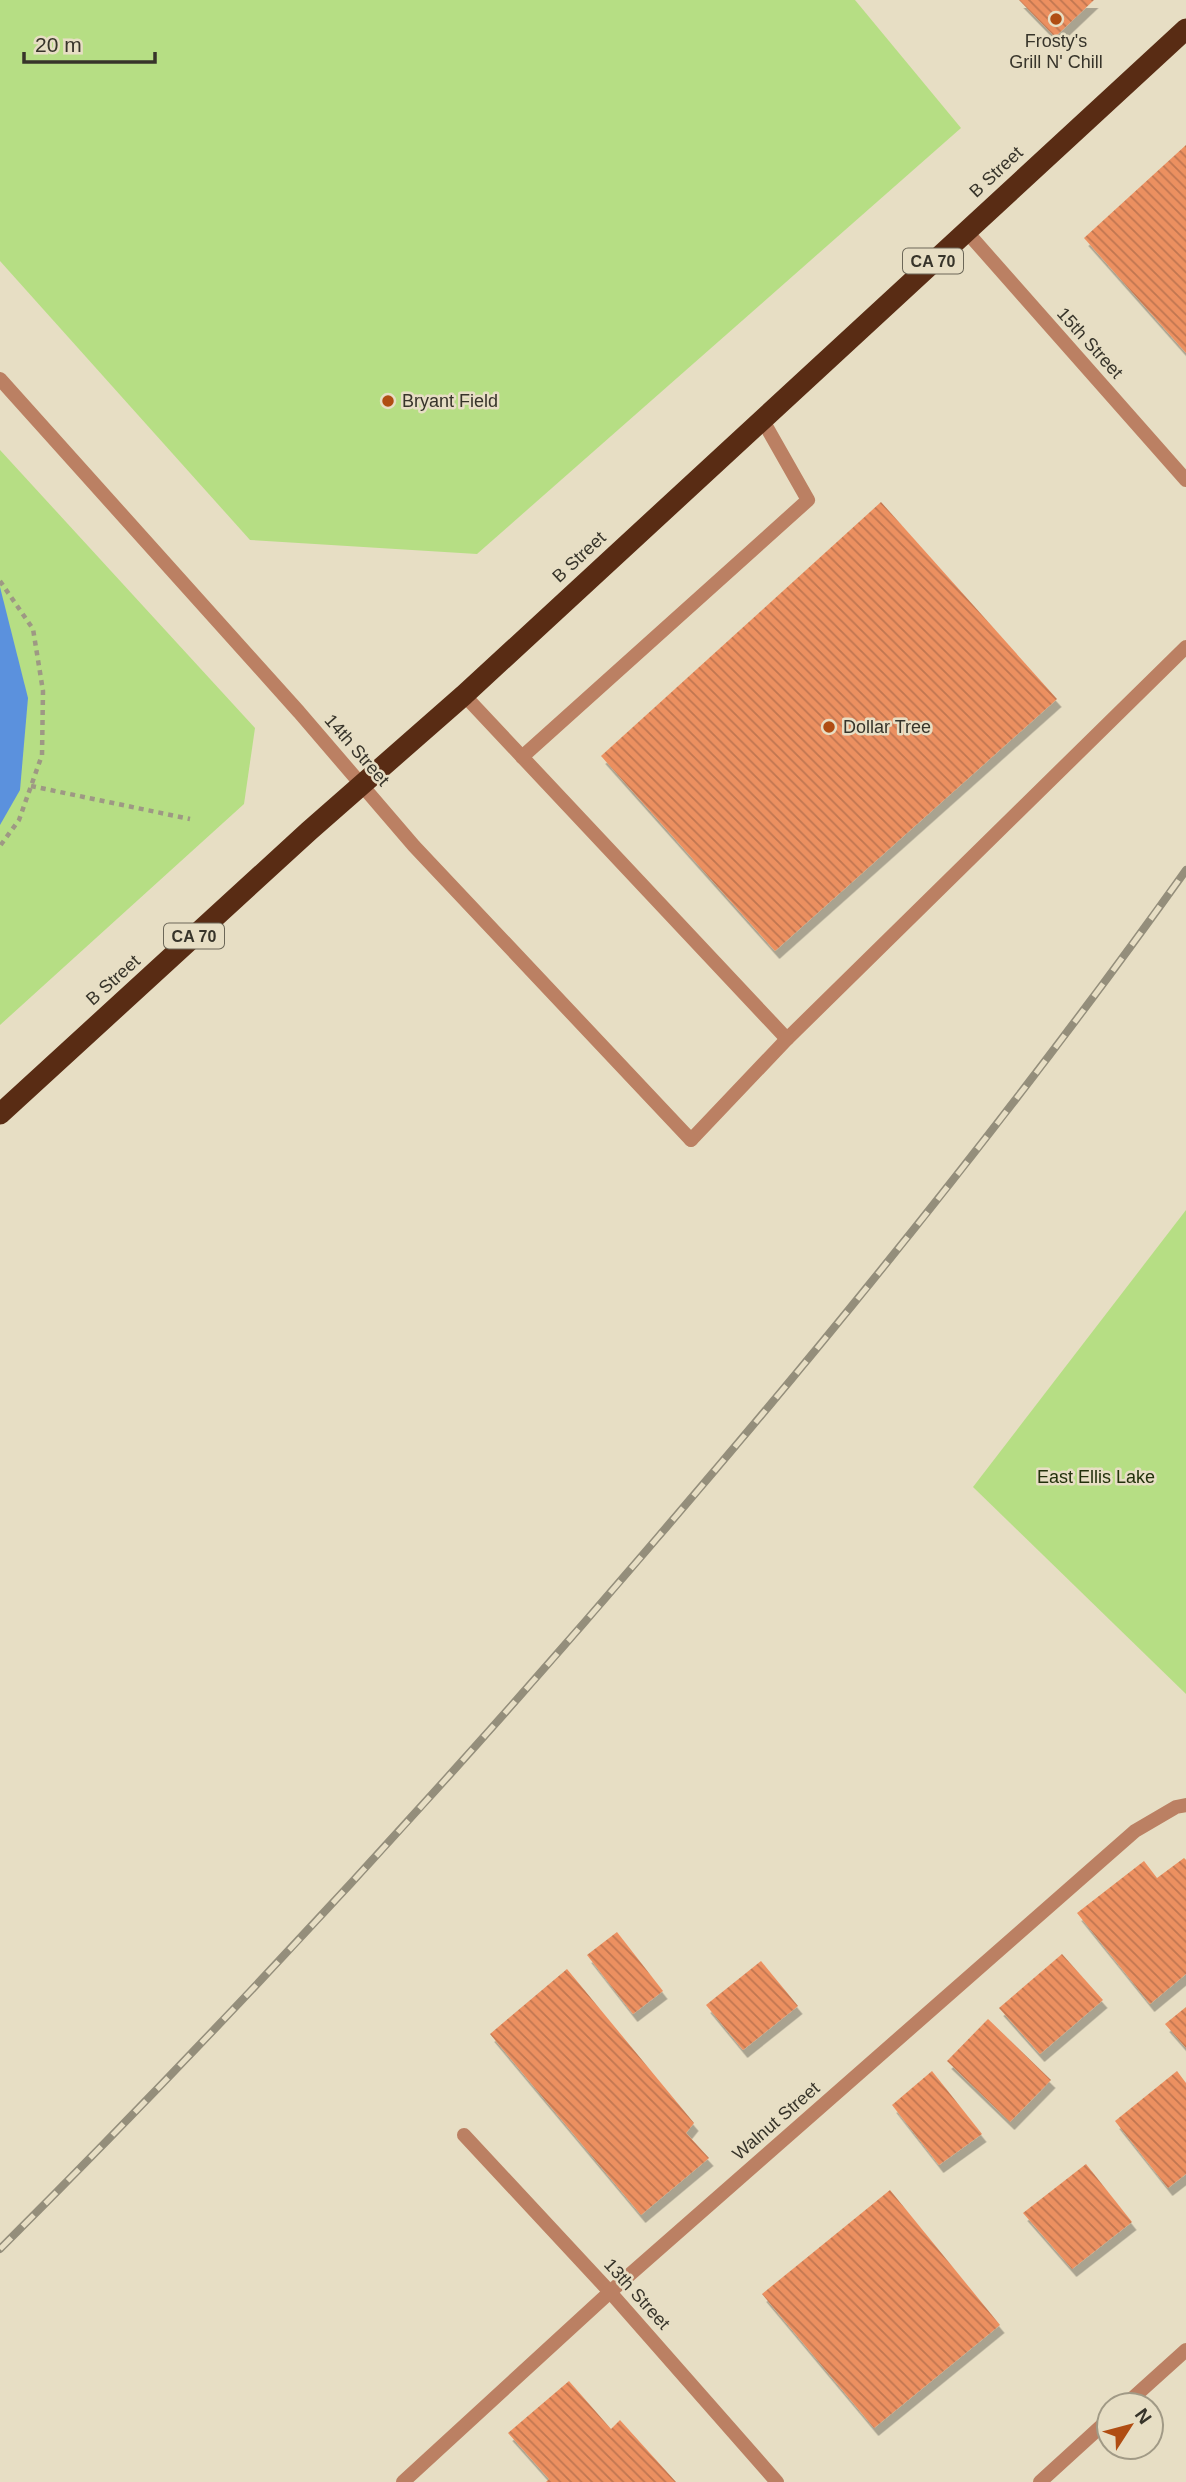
<svg xmlns="http://www.w3.org/2000/svg" width="1186" height="2482" font-family="Helvetica,sans-serif">
<style>
.park{fill:#b6de84}
.water{fill:#5b91dd}
.building{fill:url(#building-back-hatch);filter:url(#shadow)}
.lines{fill:none;stroke-linecap:round;stroke-linejoin:round}
.path{stroke:#9e9884;stroke-width:4.5;stroke-dasharray:5 5;stroke-linecap:butt}
.lane{stroke:#bb8063;stroke-width:14}
.street{stroke:#bb8063;stroke-width:14}
.highway{stroke:#592c14;stroke-width:21}
.rail-casing{stroke:#948e7b;stroke-width:8}
.rail{stroke:#e7dec4;stroke-width:5;stroke-dasharray:16;stroke-linecap:butt}
.poi-dot{fill:#b04d13;stroke:#e7dec4;stroke-width:2.5}
.labels{text-anchor:middle;dominant-baseline:central;stroke-width:5;stroke-linejoin:round;paint-order:stroke}
.shield{fill:#e7dec4;stroke:#6c6758;stroke-width:2}
.shield-label{font-size:16px;font-weight:bold;fill:#37342a}
.poi-label{font-size:18px;fill:#37342a;stroke:#e7dec4;text-anchor:start}
.street-label{font-size:18px;fill:#37342a;stroke:#e7dec4}
.park-label{font-size:18px;fill:#22310b;stroke:#e7dec4}
</style>
<defs>
<pattern id="building-back-hatch" width="6" height="6" patternUnits="userSpaceOnUse" patternTransform="scale(1.75)"><rect width="6" height="6" fill="#ec9061"/><path d="M-1 5l2 2M0 0l6 6M5-1l2 2" fill="none" stroke="#c07650"/></pattern>
<filter id="shadow"><feDropShadow dx="4.5" dy="8" stdDeviation="0" flood-color="#0004"/></filter>
</defs>
<rect width="100%" height="100%" fill="#e7dec4"/>
<!-- park -->
<g class="park">
<polygon points="0,0 855,0 961,128 477,554 250,540 0,261"/>
<polygon points="0,450 255,728 244,804 0,1025"/>
<polygon points="1186,1210 1186,1694 973,1487"/>
</g>
<!-- water -->
<polygon class="water" points="0,587 28,698 20,790 0,825"/>
<!-- building -->
<g class="building">
<polygon points="1019,0 1094,0 1055,37"/>
<polygon points="1186,145 1186,353 1084,238"/>
<polygon points="881,502 1057,699 775,951 601,756"/>
<polygon points="1184,1858 1186,1860 1186,1974 1150,2004 1077,1913 1144,1861 1157,1878"/>
<polygon points="617,1932 663,1991 633,2014 587,1955"/>
<polygon points="1062,1954 1103,2000 1040,2054 999,2008"/>
<polygon points="761,1961 798,2006 743,2050 706,2005"/>
<polygon points="567,1969 694,2123 686,2133 709,2158 641,2215 490,2034"/>
<polygon points="1186,2007 1186,2048 1165,2024"/>
<polygon points="988,2019 1051,2080 1010,2122 947,2061"/>
<polygon points="932,2071 982,2134 939,2165 892,2105"/>
<polygon points="1177,2071 1186,2083 1186,2174 1168,2188 1115,2121"/>
<polygon points="1086,2164 1132,2222 1072,2269 1023,2213"/>
<polygon points="890,2190 1000,2325 874,2428 762,2294"/>
<polygon points="569,2381 611,2429 620,2420 676,2482 546,2482 549,2479 508,2433"/>
</g>
<g class="lines">
<!-- path -->
<g class="path">
<polyline points="0,581 33,629 43,691 42,755 19,820 0,846"/>
<polyline points="31,786 190,819"/>
</g>
<!-- lane -->
<g class="lane">
<polyline points="464,695 787,1039 1186,647"/>
<polyline points="522,757 808,500 762,419"/>
<polyline points="691,1140 787,1039"/>
</g>
<!-- street -->
<g class="street">
<polyline points="966,231 1186,480"/>
<polyline points="0,379 299,712 414,846 691,1140"/>
<polyline points="464,2135 610,2292 777,2482"/>
<polyline points="1125,2405 1186,2350"/>
<polyline points="403,2482 610,2292 1135,1831 1176,1807 1186,1805"/>
<polyline points="1040,2482 1109,2419"/>
</g>
<!-- highway -->
<polyline class="highway" points="0,1114 309,831 464,695 1186,29"/>
<!-- rail casing -->
<g class="rail-casing">
<path id="rail" d="M 0,2249 C 229,2020 448,1783 658,1537 C 843,1322 1021,1101 1186,870"/>
</g>
<!-- rail -->
<use href="#rail" class="rail"/>
</g>
<!-- markers -->
<g class="poi-dot">
<circle cx="1056" cy="19" r="7"/>
<circle cx="388" cy="401" r="7"/>
<circle cx="829" cy="727" r="7"/>
</g>
<g class="labels">
<!-- shield labels -->
<g class="shield">
<rect x="903" y="248.5" width="60" height="25" rx="5"/>
<rect x="164" y="923.5" width="60" height="25" rx="5"/>
</g>
<g class="shield-label">
<text x="933" y="261">CA 70</text>
<text x="194" y="936">CA 70</text>
</g>
<!-- poi labels -->
<g class="poi-label">
<text x="1056" y="41" text-anchor="middle">Frosty's<tspan x="1056" dy="21">Grill N' Chill</tspan></text>
<text x="402" y="401">Bryant Field</text>
<text x="843" y="727">Dollar Tree</text>
</g>
<!-- street labels -->
<g class="street-label">
<text transform="translate(996 172) rotate(-43)">B Street</text>
<text transform="translate(1090 343) rotate(48)">15th Street</text>
<text transform="translate(579 557) rotate(-43)">B Street</text>
<text transform="translate(357 750) rotate(49)">14th Street</text>
<text transform="translate(113 980) rotate(-42)">B Street</text>
<text transform="translate(776 2121) rotate(-41)">Walnut Street</text>
<text transform="translate(637 2294) rotate(48)">13th Street</text>
</g>
<!-- park labels -->
<g class="park-label">
<text x="1096" y="1477">East Ellis Lake</text>
</g>
</g>
<!-- north arrow -->
<g transform="translate(1130 2426) rotate(54)"><circle r="33" fill="#e7dec4" stroke="#a19a86" stroke-width="2"/>
<path d="M0-5L12 26L0 18L-12 26Z" fill="#b04d13"/>
<text y="-10" font-size="19" font-weight="bold" text-anchor="middle" fill="#37342a">N</text>
</g>
<!-- scale -->
<path d="M24 52v10h131v-10" fill="none" stroke="#37342a" stroke-width="3.5"/>
<text x="35" y="52" font-size="21" fill="#37342a" stroke="#e7dec4" stroke-width="5" paint-order="stroke">20 m</text>
</svg>
